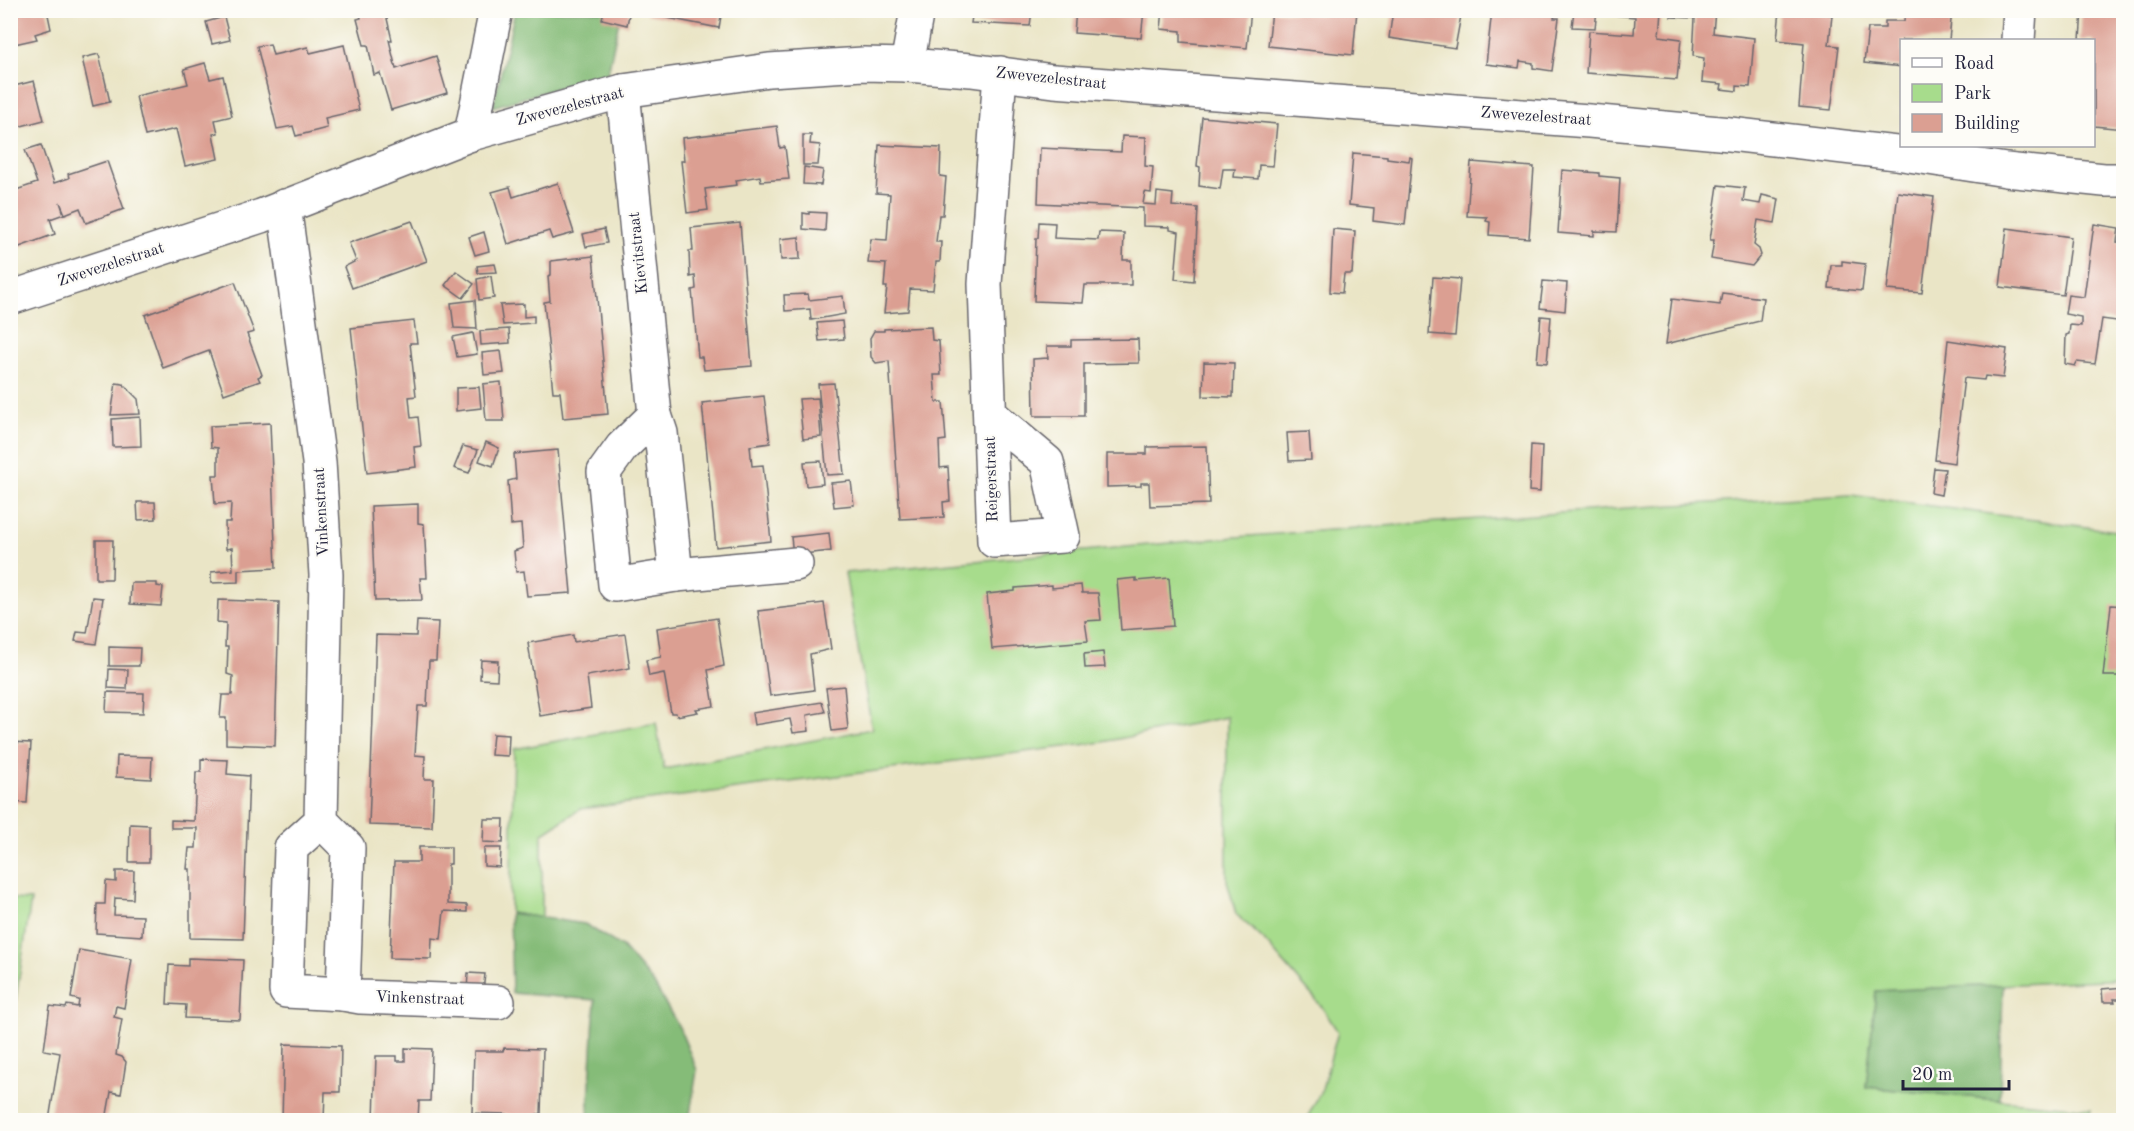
<svg xmlns="http://www.w3.org/2000/svg" width="2134" height="1131" font-family="'Old Standard TT',serif">
<style>
.green{fill:#a7dc8c;stroke:#647f64;stroke-width:1.5}
.forest{fill:#85bc78;stroke:#546f5a;stroke-width:1.5}
.building{fill:#db9f92}
.lines{fill:none;stroke-linecap:round;stroke-linejoin:round}
.minor-casing{stroke:#68666c;stroke-width:36}
.minor{stroke:#fff;stroke-width:33}
.labels{text-anchor:middle;dominant-baseline:central;stroke-width:4.5;stroke-linejoin:round;paint-order:stroke}
.street-label{font-size:16px;fill:#22223b;stroke:#fdfcf7}
</style>
<rect width="100%" height="100%" fill="#fdfcf7"/>
<filter id="ink" filterUnits="userSpaceOnUse"><feTurbulence type="fractalNoise" baseFrequency=".0167" numOctaves="2"/><feDisplacementMap in="SourceGraphic" scale="12" xChannelSelector="R" yChannelSelector="G"/><feConvolveMatrix kernelMatrix="1 2 1 2 8 2 1 2 1" color-interpolation-filters="sRGB"/></filter>
<filter id="wash" filterUnits="userSpaceOnUse"><feTurbulence type="fractalNoise" baseFrequency=".008" numOctaves="4" result="noise"/><feDisplacementMap in="SourceGraphic" scale="24" xChannelSelector="R" yChannelSelector="G"/><feGaussianBlur stdDeviation="1.35" result="paint"/><feColorMatrix in="noise" values="0 0 0 0 0 0 0 0 0 0 0 0 0 0 0 0 0 1.4 0 .05"/><feComposite in="paint" operator="in"/></filter>
<g filter="url(#wash)">
<rect width="100%" height="100%" fill="#eae5c6"/>
<!-- green -->
<g class="green">
<polygon points="1851,495 2123,532 2123,979 1876,991 1866,1087 2091,1109 2088,1120 1306,1120 1322,1089 1338,1032 1322,1007 1263,939 1236,914 1227,881 1227,717 1103,742 580,809 542,834 542,918 510,913 514,749 656,723 664,769 872,729 845,573 1236,537 1641,507"/>
<polygon points="11,899 31,900 11,1030 10,899"/>
</g>
<!-- forest -->
<g class="forest">
<polygon points="515,11 621,11 608,73 493,107"/>
<polygon points="510,913 585,924 622,947 654,984 679,1027 697,1070 689,1120 588,1120 595,1000 512,993"/>
<polygon points="2003,985 2000,1100 1866,1087 1876,991"/>
</g>
<g id="blocks">
<!-- building -->
<g class="building">
<polygon points="10,10 47,10 51,29 35,34 37,39 10,45"/>
<polygon points="359,10 385,10 392,40 389,40 396,69 436,56 447,93 391,110 380,73 374,75 368,45 364,45 357,19 361,18"/>
<polygon points="604,10 630,10 627,25 602,19"/>
<polygon points="648,10 722,10 719,28 647,14"/>
<polygon points="973,10 1032,10 1030,26 971,23"/>
<polygon points="1076,10 1144,10 1141,38 1074,33"/>
<polygon points="1163,10 1251,10 1247,48 1181,42 1181,31 1161,29"/>
<polygon points="1322,10 1357,10 1353,55 1268,46 1272,11 1321,15"/>
<polygon points="1393,10 1462,10 1455,48 1389,38"/>
<polygon points="1492,10 1555,10 1554,18 1559,18 1552,71 1533,68 1533,63 1520,61 1519,68 1486,64"/>
<polygon points="1574,10 1597,10 1595,28 1572,27"/>
<polygon points="1613,10 1661,10 1659,36 1681,39 1677,80 1586,73 1589,31 1634,34 1635,17 1613,15"/>
<polygon points="1672,10 1715,10 1713,33 1754,38 1750,87 1737,86 1737,91 1721,89 1722,84 1702,82 1704,58 1693,56 1695,18 1671,17"/>
<polygon points="1780,10 1803,10 1832,15 1829,45 1839,46 1831,110 1799,107 1804,43 1777,40"/>
<polygon points="1905,10 1952,10 1949,40 1902,40 1902,67 1864,63 1868,28 1885,28 1885,21 1904,21"/>
<polygon points="2082,10 2124,10 2124,129 2094,126 2094,40 2080,40"/>
<polygon points="224,17 230,40 212,44 206,22"/>
<polygon points="270,44 273,55 308,47 310,53 344,45 359,110 325,118 327,128 296,136 293,126 277,129 257,46"/>
<polygon points="99,54 110,102 93,106 82,58"/>
<polygon points="205,63 210,79 223,76 232,116 215,120 218,133 213,134 218,159 185,166 176,129 145,136 136,96 188,84 184,69"/>
<polygon points="34,81 44,120 10,129 10,87"/>
<polygon points="1202,117 1277,124 1273,166 1259,165 1258,179 1234,177 1235,169 1223,169 1220,189 1199,186 1200,167 1197,166"/>
<polygon points="777,126 780,148 785,147 789,179 761,181 760,176 736,180 737,185 705,189 708,210 687,213 681,161 684,161 682,138"/>
<polygon points="803,135 811,135 810,144 820,145 818,165 803,165"/>
<polygon points="1122,136 1146,137 1145,166 1153,167 1151,193 1145,192 1143,204 1156,205 1157,192 1173,194 1172,206 1198,208 1194,281 1175,279 1179,232 1170,230 1170,227 1143,226 1143,208 1038,203 1040,148 1121,152"/>
<polygon points="41,145 54,183 69,178 68,174 107,161 124,209 86,223 80,208 65,214 60,202 64,214 50,219 55,234 14,249 10,238 10,192 37,183 25,150"/>
<polygon points="879,145 941,148 940,176 946,177 943,215 939,215 936,242 941,242 940,262 936,262 933,290 910,289 908,311 884,313 887,287 884,287 886,264 868,263 871,239 887,240 890,194 876,193"/>
<polygon points="1353,153 1387,156 1387,158 1409,161 1410,157 1412,158 1405,225 1373,221 1374,208 1349,205"/>
<polygon points="1471,162 1534,167 1529,238 1489,235 1490,222 1486,221 1487,217 1467,216"/>
<polygon points="804,167 823,170 821,185 803,184"/>
<polygon points="1562,170 1599,173 1599,176 1620,178 1617,232 1594,231 1594,236 1558,233"/>
<polygon points="558,183 574,233 552,239 549,231 508,244 492,192 510,187 513,197"/>
<polygon points="1718,185 1745,188 1743,201 1760,204 1762,195 1779,199 1775,223 1758,220 1754,245 1759,249 1761,255 1752,266 1711,259 1714,240 1710,240"/>
<polygon points="1898,192 1934,197 1922,293 1887,290"/>
<polygon points="809,212 826,213 825,231 803,229 803,213 809,214"/>
<polygon points="412,221 427,261 352,288 344,267 356,261 349,243"/>
<polygon points="1039,222 1055,223 1054,238 1098,240 1099,232 1124,233 1123,260 1131,260 1131,285 1085,285 1083,303 1034,301 1036,238 1038,238"/>
<polygon points="740,223 752,366 704,370 702,357 698,357 692,290 696,289 695,276 690,277 689,251 693,251 691,228"/>
<polygon points="2094,224 2119,228 2117,242 2124,243 2124,322 2102,319 2095,364 2077,362 2075,366 2065,364 2066,335 2069,334 2070,325 2081,326 2081,317 2065,314 2068,295 2084,297"/>
<polygon points="2007,228 2071,237 2063,295 2000,287"/>
<polygon points="604,229 607,243 586,247 583,234"/>
<polygon points="1333,229 1355,231 1352,274 1344,274 1342,293 1330,292"/>
<polygon points="484,232 489,251 475,255 469,237"/>
<polygon points="799,237 800,259 781,260 780,239"/>
<polygon points="593,256 608,414 563,418 560,392 553,392 544,302 550,301 548,276 551,275 551,261"/>
<polygon points="1842,261 1865,264 1862,291 1829,288 1831,265 1842,265"/>
<polygon points="495,264 497,272 478,273 477,266"/>
<polygon points="456,271 474,284 463,298 445,285"/>
<polygon points="491,276 494,298 479,300 477,279"/>
<polygon points="1433,277 1460,279 1455,336 1429,334"/>
<polygon points="1543,281 1567,283 1565,311 1540,308"/>
<polygon points="235,282 254,332 247,334 262,375 258,377 260,381 224,394 209,351 163,368 145,315"/>
<polygon points="1722,293 1763,298 1760,321 1666,344 1672,299 1720,305"/>
<polygon points="808,294 809,300 843,296 845,314 811,320 810,309 785,311 784,295"/>
<polygon points="475,300 477,329 454,328 451,303"/>
<polygon points="524,304 524,317 534,316 534,323 503,325 500,305"/>
<polygon points="1541,316 1551,317 1547,363 1537,362"/>
<polygon points="414,321 417,343 410,343 416,396 409,397 411,418 418,417 421,446 414,447 416,467 367,473 351,328"/>
<polygon points="842,321 844,339 819,341 817,323"/>
<polygon points="931,327 932,340 939,341 941,375 934,375 936,402 943,402 946,440 939,441 940,468 948,467 950,501 943,502 944,517 900,519 889,361 876,363 871,357 870,338 874,331 884,331 884,329"/>
<polygon points="509,329 510,343 481,345 480,331"/>
<polygon points="473,333 477,354 457,357 453,337"/>
<polygon points="1138,339 1139,363 1084,364 1084,416 1034,416 1033,359 1048,358 1047,346 1071,346 1071,340"/>
<polygon points="1948,340 2007,349 2003,378 1985,376 1984,380 1964,378 1954,463 1935,460"/>
<polygon points="501,351 504,373 484,375 482,353"/>
<polygon points="1204,362 1234,363 1233,397 1203,396"/>
<polygon points="501,382 504,421 486,421 483,384"/>
<polygon points="116,383 123,384 138,399 140,414 111,415"/>
<polygon points="834,383 844,474 827,475 818,384"/>
<polygon points="479,387 481,408 456,411 456,388"/>
<polygon points="764,396 770,443 750,446 752,466 763,465 771,541 716,547 702,403"/>
<polygon points="818,398 821,437 803,439 799,399"/>
<polygon points="140,417 141,446 113,447 112,419"/>
<polygon points="270,423 276,568 238,570 238,582 211,583 211,572 233,570 232,548 226,549 225,522 230,522 231,503 215,504 213,475 218,475 218,448 211,447 210,426"/>
<polygon points="1309,432 1311,460 1289,461 1287,433"/>
<polygon points="486,442 499,448 493,466 479,461"/>
<polygon points="1531,445 1542,446 1540,492 1529,491"/>
<polygon points="463,446 478,450 469,473 454,468"/>
<polygon points="1207,446 1209,504 1150,506 1149,483 1141,483 1141,486 1107,487 1107,454 1147,454 1147,447"/>
<polygon points="558,450 571,593 527,596 524,571 516,572 514,551 523,548 521,524 511,525 508,481 516,479 514,454"/>
<polygon points="821,461 823,484 806,486 804,462"/>
<polygon points="1934,468 1945,469 1941,495 1931,493"/>
<polygon points="851,481 854,505 834,507 831,483"/>
<polygon points="137,502 155,502 156,519 138,520"/>
<polygon points="418,504 418,523 424,524 427,578 420,578 422,600 375,601 371,506"/>
<polygon points="829,533 831,551 793,555 791,537"/>
<polygon points="96,540 113,540 112,579 96,579"/>
<polygon points="1136,578 1136,581 1169,578 1173,626 1121,630 1117,580"/>
<polygon points="131,583 157,583 157,586 163,587 161,606 130,604"/>
<polygon points="1052,585 1052,588 1081,585 1082,593 1098,593 1101,620 1085,621 1088,641 992,649 987,594 1015,591 1015,588"/>
<polygon points="93,597 103,598 96,644 75,641 77,632 87,633"/>
<polygon points="218,600 279,602 275,746 226,744 226,718 220,718 222,695 232,695 233,676 227,674 228,647 225,647 226,623 217,622"/>
<polygon points="824,603 831,649 810,654 814,690 770,696 758,611"/>
<polygon points="2111,605 2124,606 2124,676 2103,676"/>
<polygon points="717,618 724,666 708,670 714,706 696,709 698,712 677,716 676,713 671,713 664,673 649,676 646,660 661,657 657,628"/>
<polygon points="417,621 438,622 436,661 429,661 427,706 418,706 415,755 425,756 424,779 434,779 432,827 369,825 376,635 416,636"/>
<polygon points="625,634 630,668 587,676 591,708 540,716 528,643 573,635 574,642"/>
<polygon points="109,647 140,648 139,666 109,666"/>
<polygon points="1103,652 1105,667 1085,668 1084,654"/>
<polygon points="481,660 498,661 497,680 480,679"/>
<polygon points="109,669 128,670 127,689 108,688"/>
<polygon points="844,686 848,729 832,731 826,688"/>
<polygon points="107,692 144,693 143,713 106,712"/>
<polygon points="822,702 825,712 807,715 809,731 793,733 790,719 754,725 752,713"/>
<polygon points="493,734 509,735 508,756 491,755"/>
<polygon points="10,742 31,743 27,803 10,802"/>
<polygon points="117,756 152,757 151,779 116,777"/>
<polygon points="201,759 228,760 227,774 249,776 243,939 190,938 190,869 187,869 189,848 196,848 197,828 171,828 171,820 194,821 196,772 201,772"/>
<polygon points="484,819 504,819 503,843 483,842"/>
<polygon points="130,824 149,825 149,862 129,862"/>
<polygon points="419,847 451,847 451,864 448,864 448,904 467,905 467,912 444,911 441,939 432,938 431,959 390,958 394,862 419,862"/>
<polygon points="484,848 501,848 500,867 484,866"/>
<polygon points="116,871 134,871 133,899 115,898 114,915 143,916 142,936 96,933 97,904 105,904 106,881 116,882"/>
<polygon points="79,950 132,959 124,1008 116,1006 114,1017 122,1019 116,1055 122,1057 126,1062 121,1094 111,1092 106,1120 49,1120 60,1053 44,1050 50,1006 66,1008 67,1005 78,1007 79,1000 71,998"/>
<polygon points="188,958 243,960 240,1020 185,1018 186,1005 167,1004 169,965 188,966"/>
<polygon points="468,973 485,974 483,991 467,991"/>
<polygon points="2124,987 2124,999 2114,999 2115,1002 2103,1002 2102,989"/>
<polygon points="284,1044 341,1046 340,1092 325,1092 324,1120 282,1120"/>
<polygon points="405,1048 432,1049 430,1101 419,1101 418,1120 374,1120 376,1056 397,1056 397,1061 405,1061"/>
<polygon points="504,1048 543,1049 541,1114 537,1114 537,1120 507,1120 507,1114 472,1113 474,1051 503,1051"/>
</g>
</g>
</g>
<g filter="url(#ink)">
<use href="#blocks" fill-opacity="0" stroke="#68666c" stroke-width="1.5"/>
<g class="lines">
<!-- minor casing -->
<g class="minor-casing">
<g id="minor">
<polyline points="2018,40 2020,10"/>
<polyline points="907,65 917,10"/>
<polyline points="623,91 655,415 661,433 676,575"/>
<polyline points="471,134 496,10"/>
<polyline points="284,206 319,462 326,575 321,821 291,848 286,991 343,994 348,848 321,821"/>
<polyline points="10,298 261,216 471,134 623,91 769,70 863,64 907,65 971,70 1054,81 1589,121 1730,134 1896,153 2006,170 2104,180 2124,180"/>
<polyline points="990,414 1047,462 1063,536 994,541 985,284 1000,73"/>
<polyline points="655,415 622,447 604,472 615,585 676,575 796,564"/>
<polyline points="343,994 360,997 498,1002"/>
</g>
</g>
<!-- minor -->
<use href="#minor" class="minor"/>
</g>
</g>
<g class="labels">
<!-- street labels -->
<g class="street-label">
<text transform="translate(1051 79) rotate(6)">Zwevezelestraat</text>
<text transform="translate(570 107) rotate(-15)">Zwevezelestraat</text>
<text transform="translate(1536 117) rotate(4)">Zwevezelestraat</text>
<text transform="translate(639 253) rotate(-96)">Kievitstraat</text>
<text transform="translate(111 265) rotate(-18)">Zwevezelestraat</text>
<text transform="translate(992 479) rotate(-92)">Reigerstraat</text>
<text transform="translate(322 512) rotate(-93)">Vinkenstraat</text>
<text transform="translate(420 999) rotate(2)">Vinkenstraat</text>
</g>
</g>
<!-- margin -->
<rect width="2134" height="1131" fill="none" stroke="#fdfcf7" stroke-width="36"/>
<!-- legend -->
<rect x="1900" y="39" width="195" height="108" fill="#fdfcf7" stroke="#a5a5ac" stroke-width="1.5"/>
<rect x="1912" y="58" width="30" height="9" fill="#ffffff" stroke="#a5a5ac" stroke-width="1.5"/>
<text x="1954" y="69" font-size="18" fill="#22223b">Road</text>
<rect x="1912" y="84" width="30" height="18" fill="#a7dc8c" stroke="#a5a5ac" stroke-width="1.5"/>
<text x="1954" y="99" font-size="18" fill="#22223b">Park</text>
<rect x="1912" y="114" width="30" height="18" fill="#db9f92" stroke="#a5a5ac" stroke-width="1.5"/>
<text x="1954" y="129" font-size="18" fill="#22223b">Building</text>
<!-- scale -->
<path d="M1903 1080v9h106v-9" fill="none" stroke="#22223b" stroke-width="3"/>
<text x="1912" y="1080" font-size="18" fill="#22223b" stroke="#fdfcf7" stroke-width="4.5" paint-order="stroke">20 m</text>
</svg>
